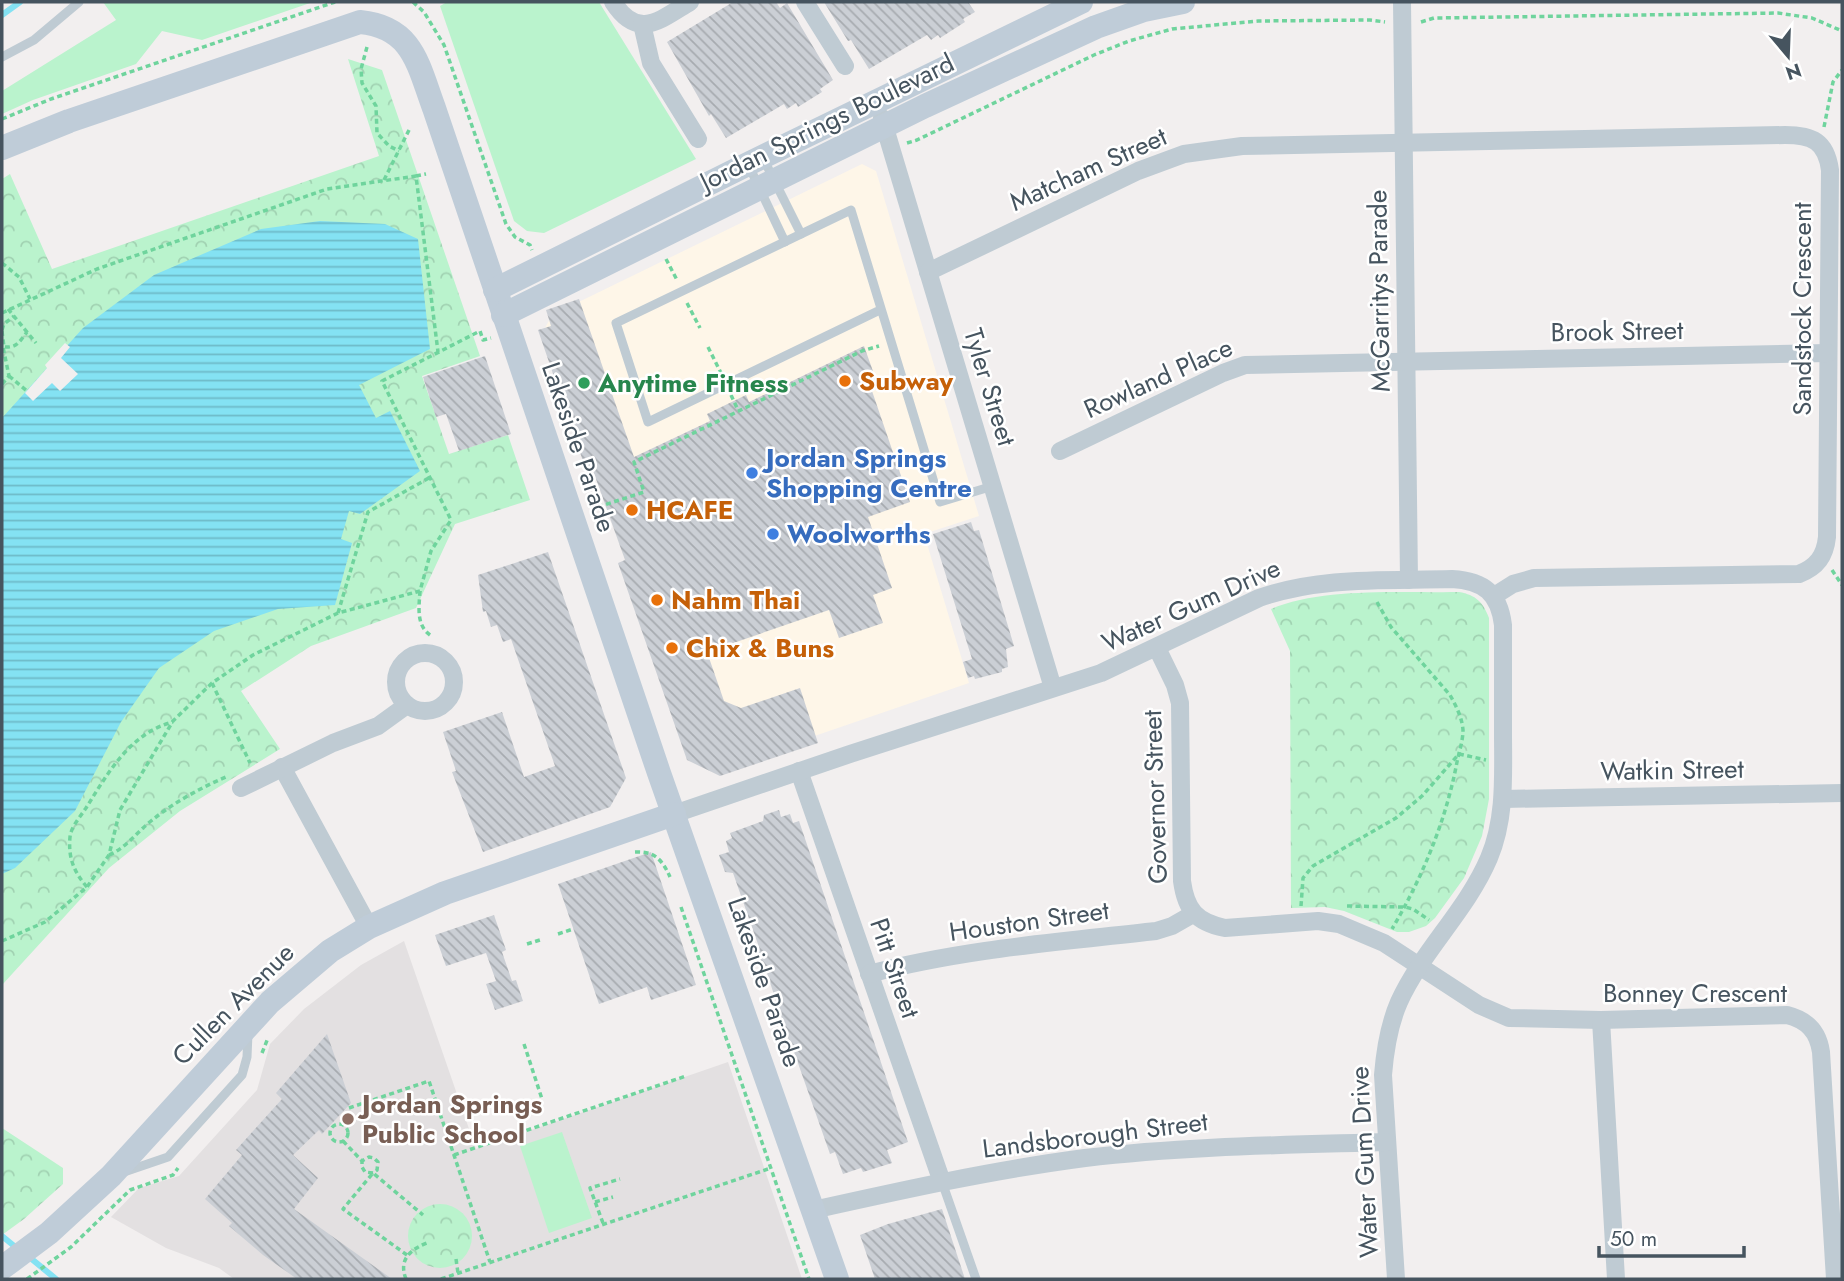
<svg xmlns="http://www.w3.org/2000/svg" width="1844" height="1281" font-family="Jost,sans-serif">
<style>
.commercial{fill:#fef6e8}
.education{fill:#e3e0e1}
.green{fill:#baf3cd}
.forest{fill:url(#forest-crowns)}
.water{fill:url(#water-rules)}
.pier{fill:#f2efef}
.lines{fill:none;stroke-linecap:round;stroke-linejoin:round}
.stream{stroke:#84e2f3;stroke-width:6}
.building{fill:url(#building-back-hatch)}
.path{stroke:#6fd49d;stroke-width:3.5;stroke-dasharray:5 3.5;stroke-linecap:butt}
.lane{stroke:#bfcbd3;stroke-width:9}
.street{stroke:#bfcbd3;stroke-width:18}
.secondary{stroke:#bfccd8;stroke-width:24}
.food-dot{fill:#e8710a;stroke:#fff;stroke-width:2.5}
.leisure-dot{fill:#2e9e5b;stroke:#fff;stroke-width:2.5}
.shop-dot{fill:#3f7fe0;stroke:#fff;stroke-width:2.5}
.education-dot{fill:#8d6e63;stroke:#fff;stroke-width:2.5}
.labels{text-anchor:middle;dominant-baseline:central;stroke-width:5;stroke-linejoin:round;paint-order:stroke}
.street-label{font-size:26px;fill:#46545f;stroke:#fff}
.food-label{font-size:26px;font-weight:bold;fill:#c56008;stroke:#fff;text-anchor:start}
.leisure-label{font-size:26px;font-weight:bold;fill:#27864d;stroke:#fff;text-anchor:start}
.shop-label{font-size:26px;font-weight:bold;fill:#366cbe;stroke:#fff;text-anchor:start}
.education-label{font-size:26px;font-weight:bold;fill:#785e54;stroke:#fff;text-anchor:start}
</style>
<defs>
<pattern id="forest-crowns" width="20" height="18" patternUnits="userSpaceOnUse" patternTransform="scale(1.75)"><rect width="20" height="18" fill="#baf3cd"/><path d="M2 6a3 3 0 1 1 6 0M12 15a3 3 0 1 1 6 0" fill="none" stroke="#a1d2b2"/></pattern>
<pattern id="water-rules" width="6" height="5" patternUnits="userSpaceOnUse" patternTransform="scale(1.75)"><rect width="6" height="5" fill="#84e2f3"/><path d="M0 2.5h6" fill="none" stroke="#6ebac8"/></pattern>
<pattern id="building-back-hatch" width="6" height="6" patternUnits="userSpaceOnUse" patternTransform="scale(1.75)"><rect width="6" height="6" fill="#cbcfd5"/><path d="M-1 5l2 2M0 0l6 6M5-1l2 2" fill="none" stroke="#a7abb0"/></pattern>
</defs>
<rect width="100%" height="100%" fill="#f2efef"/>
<!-- commercial -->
<polygon class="commercial" points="862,164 876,171 979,516 924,534 969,683 721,768 692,754 545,328 552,315"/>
<!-- education -->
<polygon class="education" points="404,941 476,1149 728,1062 802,1279 234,1279 219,1268 166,1248 111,1217 139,1188 179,1176 257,1090 270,1044 304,1009 361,965"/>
<!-- green -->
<g class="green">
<polygon points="103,2 313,2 202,40 162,31 136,64 33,100 2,114 2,91 116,20"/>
<polygon points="447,2 599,2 696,159 544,233 527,231 514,221 440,6"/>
<polygon points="562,1132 592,1218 549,1233 520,1146"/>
</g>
<!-- forest -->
<g class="forest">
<polygon points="348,59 382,70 480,356 422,376 449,454 508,435 530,500 455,524 416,608 311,646 241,691 280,749 180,811 109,868 2,985 2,179 10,174 52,269 379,156"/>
<path d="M 1459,592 C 1476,595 1483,602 1489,618 L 1489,799 L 1482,836 L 1464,878 L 1435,918 L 1426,926 L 1409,932 L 1397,932 L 1344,911 L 1325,907 L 1291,908 L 1290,651 L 1271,609 C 1322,587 1403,593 1459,592 Z"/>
<polygon points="2,1128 63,1168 63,1184 24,1219 2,1235"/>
<circle cx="440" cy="1236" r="32"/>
</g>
<!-- water -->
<polygon class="water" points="320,221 385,224 418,239 430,349 359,385 376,418 390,411 420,471 360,514 349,511 341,539 352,543 335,605 278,609 214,631 159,668 121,722 75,811 15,868 2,874 2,418 83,328 154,275 261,229"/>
<!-- pier -->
<polygon class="pier" points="65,343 70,347 61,358 78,374 60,391 52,383 33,401 25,393 47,368 45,365"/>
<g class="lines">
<!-- stream -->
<g class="stream">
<polyline points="2,15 20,2"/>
<polyline points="2,1236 19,1250"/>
<polyline points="28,1256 56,1279"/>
</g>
</g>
<!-- building -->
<g class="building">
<polygon points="733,2 776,2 780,8 787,3 833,80 820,89 822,92 798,107 796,103 787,109 784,104 726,138 711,114 709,116 667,42"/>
<polygon points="824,2 968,2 975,12 963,19 965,22 940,38 938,35 931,40 927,35 869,69 851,40 848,41"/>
<polygon points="579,299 634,457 710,421 707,414 746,395 749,402 864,346 879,388 872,391 910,502 868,517 892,588 873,595 883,623 839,638 829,610 707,652 724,701 741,708 800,688 818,743 720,776 687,760 618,563 625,560 591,465 585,467 538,330 551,326 546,310"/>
<polygon points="485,356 511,434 459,451 446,414 436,417 423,377"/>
<polygon points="971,522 974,531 979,530 1014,646 1006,649 1008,667 1002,669 1002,672 975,679 974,676 968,678 963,662 972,659 933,534"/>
<polygon points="548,552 626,778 610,807 483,852 452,772 456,771 443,732 502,712 524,777 555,766 511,639 503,642 497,625 491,627 486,611 483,612 478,575"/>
<polygon points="779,810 781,817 790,814 793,823 799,821 908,1142 887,1150 892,1163 863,1172 861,1168 843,1174 835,1152 830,1154 793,1049 792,1050 764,964 762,964 756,948 759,947 733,873 725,872 719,855 729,852 726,841 732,838 730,833 763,821 764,815"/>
<polygon points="651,852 696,985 651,1000 647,987 599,1004 558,884"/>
<polygon points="494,915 506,950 502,952 512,981 516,980 523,1001 495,1010 486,984 496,981 486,953 446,966 435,935"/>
<polygon points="327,1034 351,1103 322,1134 319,1130 293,1155 318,1178 294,1209 392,1279 297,1279 263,1255 229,1226 232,1223 205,1199 242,1155 236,1150 282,1099 276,1093"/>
<polygon points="942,1209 965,1279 875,1279 860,1235 888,1224"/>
</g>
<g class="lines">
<!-- path -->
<g class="path">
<polyline points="413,2 424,12 444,45 506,224 515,237 530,245 532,250"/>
<polyline points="1421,22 1434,18 1778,13 1812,18 1842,31"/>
<polyline points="367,47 361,69 362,83 376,106 377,133 389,146 399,151"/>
<polyline points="2,119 51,99 335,2"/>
<polyline points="1824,127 1833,82 1842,70"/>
<polyline points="907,143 917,140 1094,55 1129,41 1172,29 1258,21 1370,20 1385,22"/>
<polyline points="416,176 426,174"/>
<polyline points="384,180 410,128"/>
<polyline points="666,259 677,280"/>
<polyline points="2,263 19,277 30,299"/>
<polyline points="687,303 700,328"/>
<polyline points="8,309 36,343"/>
<polyline points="2,313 97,269 327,189 416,176 438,352"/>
<polyline points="2,330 4,324 14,316"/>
<path d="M 2,331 L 4,347 C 17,348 19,342 27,332"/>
<polyline points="708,347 721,373"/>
<polyline points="9,376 27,391"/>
<polyline points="2,384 9,376 3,347"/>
<polyline points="731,395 738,410"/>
<polyline points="598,507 644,492 634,462 862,351 879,346"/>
<polyline points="1832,570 1842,585"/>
<path d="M 420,591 C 419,607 416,625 430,635"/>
<path d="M 1377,602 L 1391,627 L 1450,695 C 1456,706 1462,717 1463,730 C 1463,741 1459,752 1457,762 C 1446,821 1422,878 1392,929"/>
<polyline points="338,613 368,512 429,478"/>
<polyline points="212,683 250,763"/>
<path d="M 635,852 C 654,851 662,859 670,877"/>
<path d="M 109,855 C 126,848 136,833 151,821 C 173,803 200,788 226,777"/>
<path d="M 87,887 C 74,872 68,858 70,837 C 71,827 80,817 86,808 C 108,773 130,733 173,722"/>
<polyline points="1301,906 1303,878 1313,866 1396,818 1422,796 1459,754 1486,760"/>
<polyline points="1347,906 1405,907 1413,909 1429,920"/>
<polyline points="681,907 809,1279"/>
<polyline points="558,934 573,929"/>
<polyline points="2,941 45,922 87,887 109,855 120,810 173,721 212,683 253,655 338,613 420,591 431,551 451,520 382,381 480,331 483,340 491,338"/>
<polyline points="527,944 543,939"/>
<polyline points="524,1044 542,1099"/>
<polyline points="262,1053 268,1038"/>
<polyline points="349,1108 429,1081 490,1262"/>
<circle cx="339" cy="1133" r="9"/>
<polyline points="343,1141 362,1161 362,1167 365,1172 373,1173 377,1170 378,1162 374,1158 369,1157 362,1161"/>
<polyline points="454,1155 686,1076"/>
<polyline points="595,1202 613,1197"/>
<polyline points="603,1223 590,1188 620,1179"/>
<polyline points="407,1255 343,1209 373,1173 423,1215"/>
<polyline points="456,1259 458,1273"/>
<polyline points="27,1279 71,1247 130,1190 173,1175 178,1168"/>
<path d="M 406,1279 C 398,1259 411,1249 429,1242"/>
<polyline points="441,1279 771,1168"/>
</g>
<!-- lane -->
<g class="lane">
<polyline points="2,57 34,40 79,2"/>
<polyline points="763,158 801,234"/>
<polyline points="748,164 785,242"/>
<polyline points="880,310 648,422 616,323 851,210 940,502 993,486"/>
<polyline points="124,1172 168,1157 242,1075 247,1057 248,1033"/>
<polyline points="942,1182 976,1279"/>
</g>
<!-- street -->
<g class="street">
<path d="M 613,2 C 638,41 660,20 690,2"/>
<polyline points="805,2 845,66"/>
<polyline points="1402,2 1409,580"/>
<polyline points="642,24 651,63 698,139"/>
<polyline points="882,118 1053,688"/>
<path d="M 928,272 L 1138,171 L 1184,154 L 1242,146 L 1785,135 C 1812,135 1826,141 1830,170 L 1827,537 C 1825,556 1817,567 1799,574 L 1534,578 L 1513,584 L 1494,596"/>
<polyline points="1060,451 1223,373 1245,365 1828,353"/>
<path d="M 1157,648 L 1175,685 L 1180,703 L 1182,881 C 1186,910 1196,922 1225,928 L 1318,921 L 1339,924 L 1384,943 L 1479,1005 L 1509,1018 L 1601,1020 L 1787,1015 C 1807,1020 1818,1031 1821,1052 L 1835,1279"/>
<circle cx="425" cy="682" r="29"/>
<polyline points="282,767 369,927"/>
<polyline points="799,771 942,1182"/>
<polyline points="241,788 333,743 378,726 407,705"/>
<polyline points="1503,799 1842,793"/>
<path d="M 674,814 L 850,754 L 1101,673 L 1259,598 C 1321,576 1388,581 1452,579 C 1484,581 1499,593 1503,625 C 1503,661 1503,696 1503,732 C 1503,774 1506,818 1489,858 C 1467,910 1422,951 1399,1002 C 1389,1025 1385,1050 1383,1075 L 1396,1279"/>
<path d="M 869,974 C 963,949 1060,942 1156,931 L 1172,926 L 1193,914"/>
<polyline points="1601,1020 1616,1279"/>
<path d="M 813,1210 C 903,1190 993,1170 1085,1158 C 1185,1146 1286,1145 1387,1142"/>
</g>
<!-- secondary -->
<g class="secondary">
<path d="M 2,148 L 69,121 L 360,22 C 413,27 418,65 434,108 L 659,773 L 837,1279"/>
<polyline points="495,290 748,164 1081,2"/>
<polyline points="503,315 925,106 1096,27 1144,10 1183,2"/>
<polyline points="2,1268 49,1233 111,1176 270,1002 330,951 369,927 445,893 674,814"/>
</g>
</g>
<!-- markers -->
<g class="food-dot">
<circle cx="845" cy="381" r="7"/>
<circle cx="632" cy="510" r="7"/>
<circle cx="657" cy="600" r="7"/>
<circle cx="672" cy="648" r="7"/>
</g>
<circle class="leisure-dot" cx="584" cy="383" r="7"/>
<g class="shop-dot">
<circle cx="752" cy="473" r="7"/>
<circle cx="773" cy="534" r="7"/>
</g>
<circle class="education-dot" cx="348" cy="1119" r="7"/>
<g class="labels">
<!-- street labels -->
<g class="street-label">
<text transform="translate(827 122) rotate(-26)">Jordan Springs Boulevard</text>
<text transform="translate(1088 169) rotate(-24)">Matcham Street</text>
<text transform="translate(1379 291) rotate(-91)">McGarritys Parade</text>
<text transform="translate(1802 309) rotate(-90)">Sandstock Crescent</text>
<text transform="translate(1617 331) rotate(-1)">Brook Street</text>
<text transform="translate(1158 378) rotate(-24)">Rowland Place</text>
<text transform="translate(990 387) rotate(73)">Tyler Street</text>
<text transform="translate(579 447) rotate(71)">Lakeside Parade</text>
<text transform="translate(1191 605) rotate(-24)">Water Gum Drive</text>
<text transform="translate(1672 770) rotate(-1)">Watkin Street</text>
<text transform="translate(1155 797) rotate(-92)">Governor Street</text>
<text transform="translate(1029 921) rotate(-8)">Houston Street</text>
<text transform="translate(895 968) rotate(71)">Pitt Street</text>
<text transform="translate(765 982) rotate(71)">Lakeside Parade</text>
<text x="1695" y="993">Bonney Crescent</text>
<text transform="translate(233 1004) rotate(-45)">Cullen Avenue</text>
<text transform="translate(1095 1135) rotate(-7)">Landsborough Street</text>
<text transform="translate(1364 1162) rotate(-93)">Water Gum Drive</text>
</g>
<!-- food labels -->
<g class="food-label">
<text x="859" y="381">Subway</text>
<text x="646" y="510">HCAFE</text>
<text x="671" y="600">Nahm Thai</text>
<text x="686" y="648">Chix &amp; Buns</text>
</g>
<!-- leisure labels -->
<g class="leisure-label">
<text x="598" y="383">Anytime Fitness</text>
</g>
<!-- shop labels -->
<g class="shop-label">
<text x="766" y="458">Jordan Springs<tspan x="766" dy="30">Shopping Centre</tspan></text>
<text x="787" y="534">Woolworths</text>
</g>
<!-- education labels -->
<g class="education-label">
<text x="362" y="1104">Jordan Springs<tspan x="362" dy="30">Public School</tspan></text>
</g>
</g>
<!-- border -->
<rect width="1844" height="1281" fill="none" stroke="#46545f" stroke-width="7"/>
<!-- north arrow -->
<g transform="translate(1788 56) rotate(161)" stroke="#ffffff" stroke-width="5" paint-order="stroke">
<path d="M0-5L12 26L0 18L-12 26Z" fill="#46545f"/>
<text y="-10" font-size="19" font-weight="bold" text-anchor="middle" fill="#46545f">N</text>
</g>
<!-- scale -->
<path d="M1599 1246v10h145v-10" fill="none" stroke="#46545f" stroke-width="3.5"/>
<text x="1610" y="1246" font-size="21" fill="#46545f" stroke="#ffffff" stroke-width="5" paint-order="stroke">50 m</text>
</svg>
